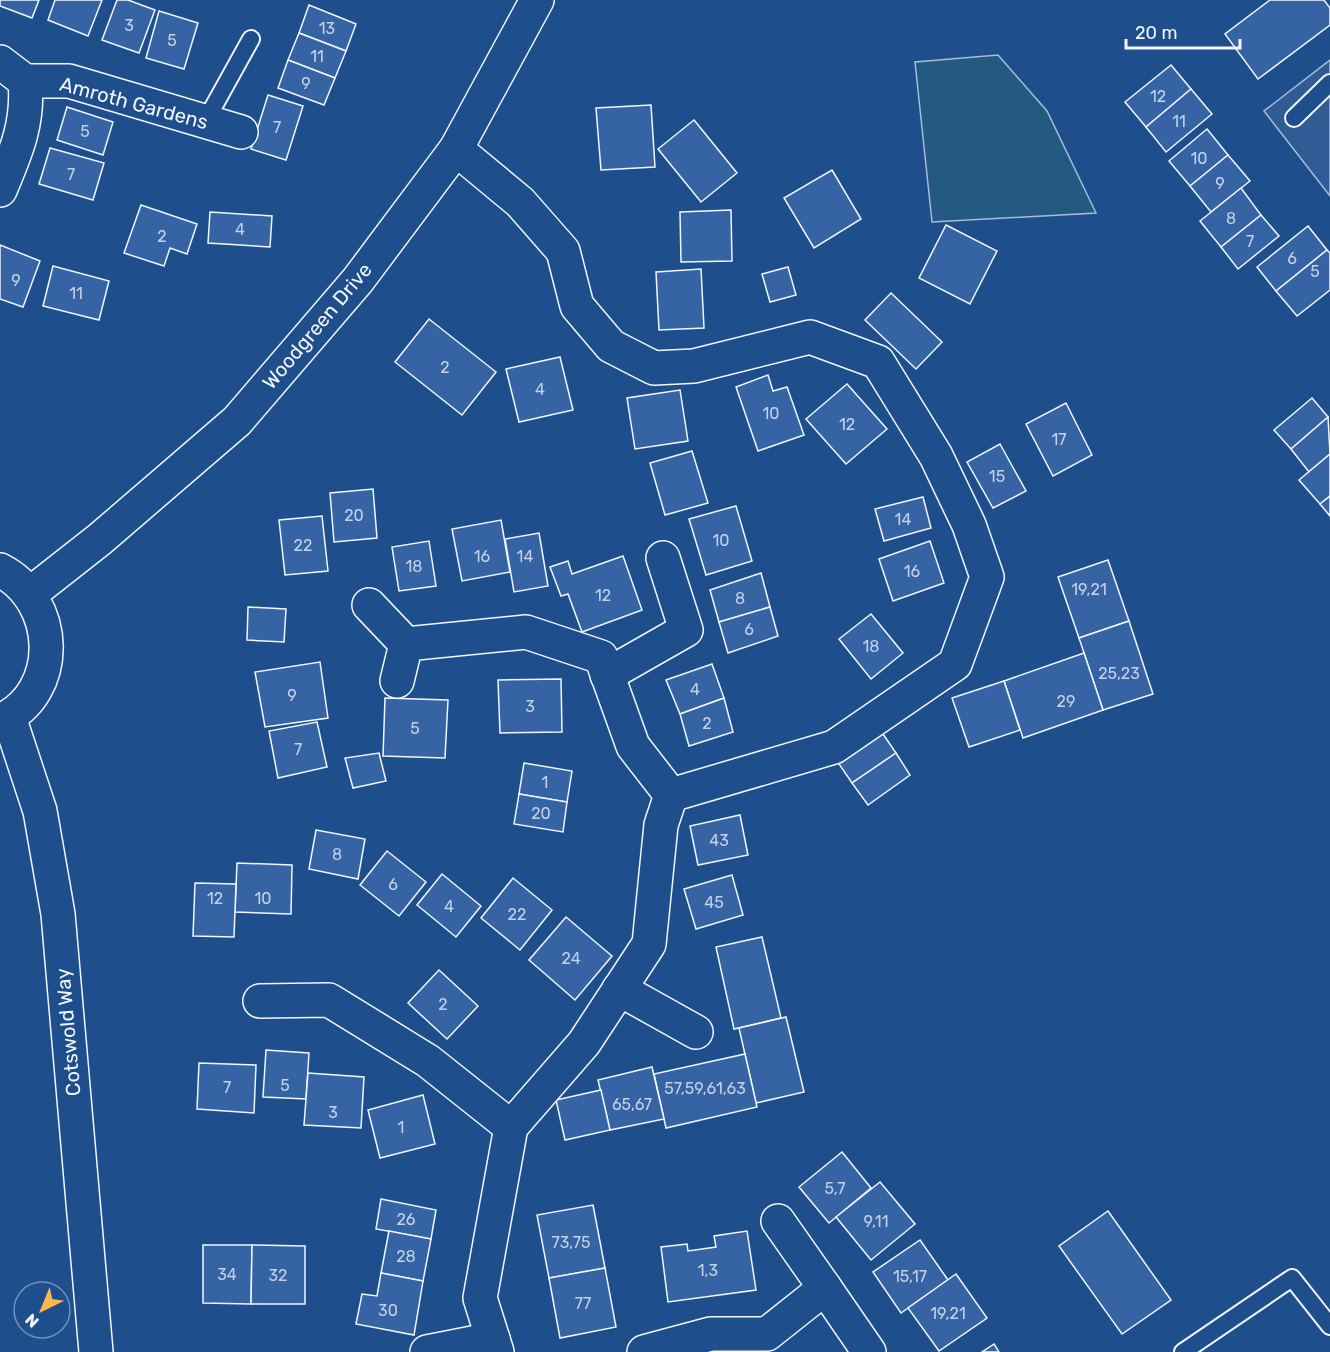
<svg xmlns="http://www.w3.org/2000/svg" width="1330" height="1352" font-family="Rubik,sans-serif">
<style>
.green{fill:#245a82;stroke:#a8bbd7;stroke-width:1.5}
.parking{fill:#305b95;stroke:#a8bbd7;stroke-width:1.5}
.building{fill:#3563a3;stroke:#f2f6ff;stroke-width:1.5}
.lines{fill:none;stroke-linecap:round;stroke-linejoin:round}
.lane-casing{stroke:#f2f6ff;stroke-width:20}
.street-casing{stroke:#f2f6ff;stroke-width:36}
.secondary-casing{stroke:#f2f6ff;stroke-width:36}
.lane{stroke:#1f4e8c;stroke-width:16}
.street{stroke:#1f4e8c;stroke-width:33}
.secondary{stroke:#1f4e8c;stroke-width:33}
.labels{text-anchor:middle;dominant-baseline:central;stroke-width:4.5;stroke-linejoin:round;paint-order:stroke}
.number-label{font-size:16px;fill:#c3d1e8}
.street-label{font-size:20px;fill:#f2f6ff;stroke:#1f4e8c}
</style>
<rect width="100%" height="100%" fill="#1f4e8c"/>
<!-- green -->
<polygon class="green" points="998,55 1047,111 1096,213 932,222 915,62"/>
<!-- parking -->
<polygon class="parking" points="1330,60 1330,196 1264,111"/>
<!-- building -->
<g class="building">
<polygon points="0,0 39,0 32,18 0,6"/>
<polygon points="55,0 102,0 88,36 48,20"/>
<polygon points="117,0 128,0 155,10 139,53 102,40"/>
<polygon points="1270,0 1324,0 1330,8 1330,25 1258,79 1225,34"/>
<polygon points="309,5 356,24 346,51 299,33"/>
<polygon points="159,11 198,23 184,69 146,58"/>
<polygon points="299,33 346,51 335,78 288,60"/>
<polygon points="288,60 335,78 324,105 278,88"/>
<polygon points="1171,65 1191,89 1146,127 1125,102"/>
<polygon points="1191,89 1212,114 1166,152 1146,127"/>
<polygon points="268,95 303,106 286,160 251,149"/>
<polygon points="651,105 655,167 601,170 596,108"/>
<polygon points="67,107 113,122 103,155 57,140"/>
<polygon points="694,120 737,173 701,202 658,149"/>
<polygon points="1207,129 1228,155 1190,186 1169,161"/>
<polygon points="50,148 104,163 93,200 39,184"/>
<polygon points="1228,155 1250,181 1211,212 1190,186"/>
<polygon points="832,170 861,219 814,248 784,198"/>
<polygon points="1241,188 1261,215 1221,247 1200,221"/>
<polygon points="141,205 197,224 187,254 170,248 164,266 124,253"/>
<polygon points="731,210 732,261 681,262 680,212"/>
<polygon points="210,212 272,216 270,247 208,243"/>
<polygon points="1261,215 1279,236 1238,269 1221,247"/>
<polygon points="946,225 997,251 970,304 919,278"/>
<polygon points="1308,226 1327,250 1276,291 1257,267"/>
<polygon points="0,245 40,261 23,307 0,299"/>
<polygon points="1327,250 1330,253 1330,290 1297,316 1276,291"/>
<polygon points="53,266 109,281 99,320 43,306"/>
<polygon points="788,267 796,295 770,302 762,274"/>
<polygon points="701,269 704,328 659,330 656,272"/>
<polygon points="891,293 942,342 916,369 865,320"/>
<polygon points="429,319 496,372 462,415 395,362"/>
<polygon points="560,357 573,410 519,422 506,369"/>
<polygon points="768,375 773,391 787,387 804,435 758,451 736,387"/>
<polygon points="847,384 887,429 846,464 806,419"/>
<polygon points="680,390 688,441 635,449 627,398"/>
<polygon points="1312,398 1328,417 1291,449 1274,430"/>
<polygon points="1066,403 1092,455 1053,476 1026,424"/>
<polygon points="1328,417 1330,454 1309,472 1291,449"/>
<polygon points="1000,444 1026,491 993,508 967,462"/>
<polygon points="692,451 708,503 665,515 650,463"/>
<polygon points="1330,454 1330,496 1320,504 1299,480"/>
<polygon points="373,489 377,538 334,542 330,493"/>
<polygon points="1330,496 1330,516 1320,504"/>
<polygon points="923,497 931,528 884,541 875,509"/>
<polygon points="736,506 752,561 706,575 689,519"/>
<polygon points="322,516 328,571 285,575 279,520"/>
<polygon points="501,520 510,572 462,581 452,529"/>
<polygon points="539,533 548,586 514,592 505,539"/>
<polygon points="429,541 436,586 399,591 392,547"/>
<polygon points="930,541 944,583 893,601 879,559"/>
<polygon points="623,556 642,610 582,632 568,594 561,596 550,567 568,561 572,574"/>
<polygon points="1108,560 1129,621 1079,638 1058,577"/>
<polygon points="761,573 770,607 719,622 710,590"/>
<polygon points="248,607 286,609 284,642 247,640"/>
<polygon points="770,607 778,636 728,653 719,622"/>
<polygon points="871,614 903,653 871,679 839,639"/>
<polygon points="1129,621 1153,694 1103,710 1079,638"/>
<polygon points="1084,653 1103,710 1023,738 1004,681"/>
<polygon points="320,662 328,718 265,727 255,672"/>
<polygon points="712,664 724,698 680,714 666,680"/>
<polygon points="561,679 562,732 500,733 498,680"/>
<polygon points="1004,681 1020,730 969,747 952,698"/>
<polygon points="385,698 448,700 445,758 383,756"/>
<polygon points="724,698 733,732 689,746 680,714"/>
<polygon points="317,722 327,767 278,778 269,731"/>
<polygon points="881,731 896,753 852,783 837,761"/>
<polygon points="379,753 386,781 353,788 345,758"/>
<polygon points="896,753 910,775 868,805 852,783"/>
<polygon points="524,763 572,771 567,802 519,794"/>
<polygon points="519,794 567,802 563,832 514,824"/>
<polygon points="740,815 748,855 698,865 690,826"/>
<polygon points="316,830 365,839 358,879 309,869"/>
<polygon points="387,851 426,882 399,916 360,885"/>
<polygon points="237,863 292,865 291,914 235,912"/>
<polygon points="442,874 481,906 456,937 417,905"/>
<polygon points="732,875 743,915 696,929 684,889"/>
<polygon points="513,878 552,910 520,950 481,918"/>
<polygon points="195,883 236,884 234,937 193,936"/>
<polygon points="566,917 612,956 575,1000 529,960"/>
<polygon points="762,937 781,1018 734,1029 716,947"/>
<polygon points="439,970 478,1006 447,1039 408,1003"/>
<polygon points="786,1017 804,1092 756,1103 739,1028"/>
<polygon points="266,1050 309,1053 306,1099 263,1097"/>
<polygon points="745,1054 757,1107 666,1128 654,1074"/>
<polygon points="199,1063 256,1065 254,1113 197,1109"/>
<polygon points="652,1067 664,1119 610,1130 598,1080"/>
<polygon points="308,1073 364,1077 361,1128 304,1125"/>
<polygon points="601,1090 610,1130 565,1140 556,1100"/>
<polygon points="423,1095 435,1144 380,1158 368,1110"/>
<polygon points="842,1152 871,1188 829,1223 799,1187"/>
<polygon points="880,1182 915,1224 871,1260 836,1217"/>
<polygon points="381,1199 436,1210 431,1239 376,1229"/>
<polygon points="593,1205 605,1268 549,1278 537,1215"/>
<polygon points="1108,1211 1171,1300 1122,1334 1059,1246"/>
<polygon points="389,1231 431,1239 423,1281 381,1273"/>
<polygon points="747,1231 756,1290 668,1302 661,1247 687,1244 688,1251 716,1247 714,1236"/>
<polygon points="920,1240 948,1280 901,1313 873,1272"/>
<polygon points="203,1245 252,1245 251,1304 203,1303"/>
<polygon points="252,1245 305,1246 305,1304 251,1304"/>
<polygon points="605,1268 616,1327 560,1338 549,1278"/>
<polygon points="381,1273 423,1281 414,1335 356,1324 362,1294 377,1296"/>
<polygon points="956,1274 987,1318 939,1351 908,1308"/>
<polygon points="994,1344 999,1352 982,1352"/>
</g>
<g class="lines">
<!-- lane casing -->
<g class="lane-casing">
<g id="lane">
<polyline points="1294,118 1330,83"/>
<polyline points="205,122 251,39"/>
<polyline points="1183,1352 1292,1278 1330,1326"/>
</g>
</g>
<!-- street casing -->
<g class="street-casing">
<g id="street">
<path d="M 0,62 L 25,81 C 29,123 16,152 0,190"/>
<polyline points="25,81 69,81 241,132"/>
<polyline points="456,149 520,202 563,251 577,306 611,346 654,368 694,366 810,337 878,362 936,456 969,525 987,577 955,664 834,747 671,795 661,825 649,944 584,1043 511,1127 480,1298 497,1352"/>
<polyline points="369,605 406,644"/>
<polyline points="607,675 686,630 663,558"/>
<polyline points="397,681 406,644 526,632 601,657 633,746 671,795"/>
<polyline points="619,989 696,1032"/>
<polyline points="260,1001 329,1000 428,1061 511,1127"/>
<polyline points="778,1221 825,1288"/>
<polyline points="427,1352 493,1339"/>
<polyline points="644,1352 711,1334 767,1334 825,1288 869,1352"/>
</g>
</g>
<!-- secondary casing -->
<g class="secondary-casing">
<g id="secondary">
<path d="M 0,570 C 59,600 64,692 0,721"/>
<polyline points="30,594 100,539 237,421 358,280 456,149 537,0"/>
<polyline points="9,717 40,811 58,914 96,1352"/>
</g>
</g>
<!-- lane -->
<use href="#lane" class="lane"/>
<!-- street -->
<use href="#street" class="street"/>
<!-- secondary -->
<use href="#secondary" class="secondary"/>
</g>
<g class="labels">
<!-- number labels -->
<g class="number-label">
<text x="129" y="25">3</text>
<text x="327" y="28">13</text>
<text x="172" y="40">5</text>
<text x="317" y="56">11</text>
<text x="306" y="83">9</text>
<text x="1158" y="96">12</text>
<text x="1179" y="121">11</text>
<text x="277" y="127">7</text>
<text x="85" y="131">5</text>
<text x="1199" y="158">10</text>
<text x="71" y="174">7</text>
<text x="1220" y="183">9</text>
<text x="1231" y="218">8</text>
<text x="240" y="229">4</text>
<text x="162" y="236">2</text>
<text x="1250" y="241">7</text>
<text x="1292" y="258">6</text>
<text x="1315" y="271">5</text>
<text x="16" y="280">9</text>
<text x="76" y="293">11</text>
<text x="445" y="367">2</text>
<text x="540" y="389">4</text>
<text x="771" y="413">10</text>
<text x="847" y="424">12</text>
<text x="1059" y="439">17</text>
<text x="997" y="476">15</text>
<text x="354" y="515">20</text>
<text x="903" y="519">14</text>
<text x="721" y="540">10</text>
<text x="303" y="545">22</text>
<text x="482" y="556">16</text>
<text x="525" y="556">14</text>
<text x="414" y="566">18</text>
<text x="912" y="571">16</text>
<text x="1089" y="589">19,21</text>
<text x="603" y="595">12</text>
<text x="740" y="598">8</text>
<text x="749" y="629">6</text>
<text x="871" y="646">18</text>
<text x="1119" y="673">25,23</text>
<text x="695" y="689">4</text>
<text x="292" y="695">9</text>
<text x="1066" y="701">29</text>
<text x="530" y="706">3</text>
<text x="707" y="723">2</text>
<text x="415" y="728">5</text>
<text x="298" y="749">7</text>
<text x="545" y="782">1</text>
<text x="541" y="813">20</text>
<text x="719" y="840">43</text>
<text x="337" y="854">8</text>
<text x="393" y="884">6</text>
<text x="215" y="898">12</text>
<text x="263" y="898">10</text>
<text x="714" y="902">45</text>
<text x="449" y="906">4</text>
<text x="517" y="914">22</text>
<text x="571" y="958">24</text>
<text x="443" y="1004">2</text>
<text x="285" y="1085">5</text>
<text x="227" y="1087">7</text>
<text x="705" y="1088">57,59,61,63</text>
<text x="632" y="1104">65,67</text>
<text x="333" y="1112">3</text>
<text x="401" y="1127">1</text>
<text x="835" y="1188">5,7</text>
<text x="406" y="1219">26</text>
<text x="876" y="1221">9,11</text>
<text x="571" y="1242">73,75</text>
<text x="406" y="1256">28</text>
<text x="708" y="1270">1,3</text>
<text x="227" y="1274">34</text>
<text x="278" y="1275">32</text>
<text x="910" y="1276">15,17</text>
<text x="583" y="1303">77</text>
<text x="388" y="1310">30</text>
<text x="948" y="1313">19,21</text>
</g>
<!-- street labels -->
<g class="street-label">
<text transform="translate(134 103) rotate(15)">Amroth Gardens</text>
<text transform="translate(317 326) rotate(-50)">Woodgreen Drive</text>
<text transform="translate(68 1032) rotate(-95)">Cotswold Way</text>
</g>
</g>
<!-- north arrow -->
<g transform="translate(42 1310) rotate(223)"><circle r="28" fill="#1f4e8c" stroke="#7391ba" stroke-width="1.5"/>
<path d="M0-4.5L10 22L0 15L-10 22Z" fill="#ffb74d"/>
<text y="-9" font-size="16" font-weight="bold" text-anchor="middle" fill="#f2f6ff">N</text>
</g>
<!-- scale -->
<path d="M1126 39v9h114v-9" fill="none" stroke="#f2f6ff" stroke-width="3"/>
<text x="1135" y="39" font-size="18" fill="#f2f6ff" stroke="#1f4e8c" stroke-width="4.5" paint-order="stroke">20 m</text>
</svg>
